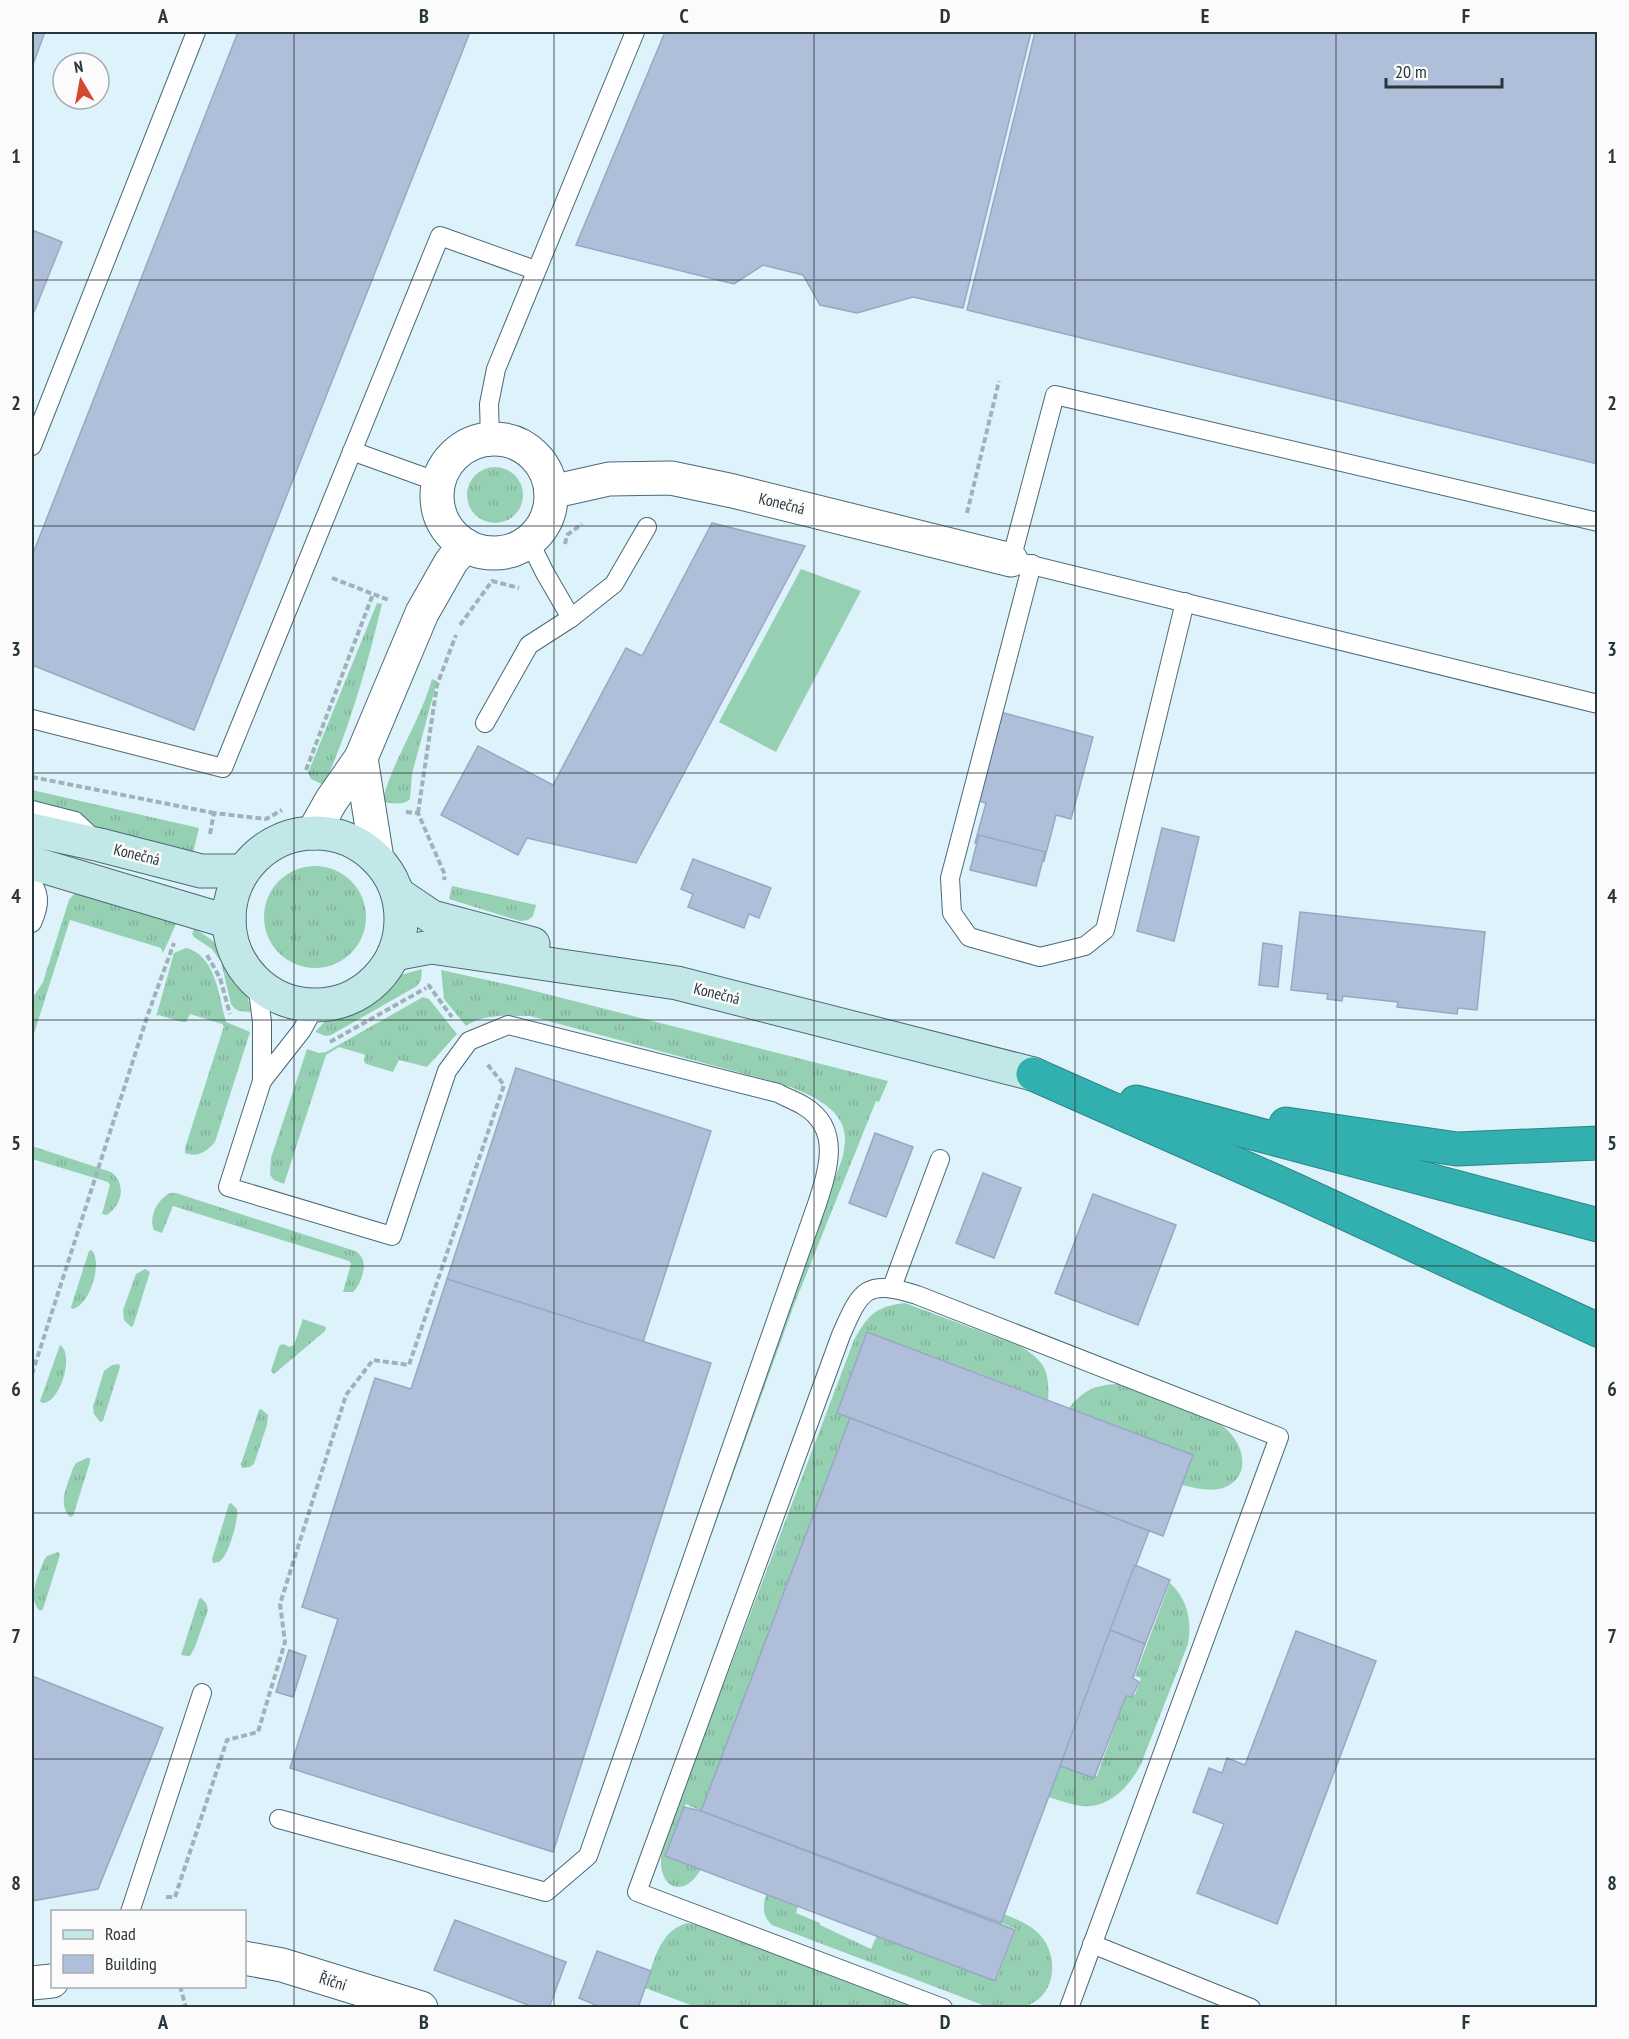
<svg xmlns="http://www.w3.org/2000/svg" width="1629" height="2039" font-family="'PT Sans Narrow',sans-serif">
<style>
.grass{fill:url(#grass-tufts)}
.garden{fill:#96d0b3}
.building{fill:#afbfda;stroke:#98a7c2;stroke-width:1.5}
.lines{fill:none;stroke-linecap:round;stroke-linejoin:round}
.service-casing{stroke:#4b6977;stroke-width:20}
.minor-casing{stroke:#4b6977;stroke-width:35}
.secondary-casing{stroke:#4b6977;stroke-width:35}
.motorway-casing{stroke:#2f8587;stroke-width:35}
.path{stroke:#9fb2ba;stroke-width:4;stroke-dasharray:6 3;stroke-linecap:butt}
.service{stroke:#fff;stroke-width:18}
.minor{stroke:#fff;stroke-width:33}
.secondary{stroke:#c2e7e7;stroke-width:33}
.motorway{stroke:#32afaf;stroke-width:33}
.grid{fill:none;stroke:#29373d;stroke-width:1.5;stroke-opacity:0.55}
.labels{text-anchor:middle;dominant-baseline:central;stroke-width:5;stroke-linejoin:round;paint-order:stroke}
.street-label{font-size:16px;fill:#29373d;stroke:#fbfbfb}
.neatline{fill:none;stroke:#29373d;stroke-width:2}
.grid-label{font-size:20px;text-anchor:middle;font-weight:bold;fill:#29373d}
</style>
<defs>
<pattern id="grass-tufts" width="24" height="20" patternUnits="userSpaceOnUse" patternTransform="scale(1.5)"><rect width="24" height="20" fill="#96d0b3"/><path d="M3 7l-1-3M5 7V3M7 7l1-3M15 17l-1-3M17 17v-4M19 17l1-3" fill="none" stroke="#81b39b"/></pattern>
</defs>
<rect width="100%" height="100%" fill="#ddf2fb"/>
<!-- grass -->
<g class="grass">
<circle cx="495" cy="495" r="28"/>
<path d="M 377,603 L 382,604 C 367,666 350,727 324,785 L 311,779 L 308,773 Z"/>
<path d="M 432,679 L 437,681 L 412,774 L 410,799 C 403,806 392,803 382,802 C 393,759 420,722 432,679 Z"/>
<polygon points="32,790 199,828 193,853 32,817"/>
<circle cx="315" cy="917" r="51"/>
<polygon points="452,886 536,905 533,916 528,920 520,921 449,899"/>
<polygon points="78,892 177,922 163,953 161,948 70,920 32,1040 32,999 43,982 69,900 73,895"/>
<path d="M 194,929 C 226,944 245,978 251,1012 L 239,1011 L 234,1008 L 231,1004 L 221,962 L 212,949 L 194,937 L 192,934 Z"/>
<path d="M 186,948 C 216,955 219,998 226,1022 L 250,1032 L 215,1142 C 207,1151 198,1158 185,1153 L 185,1148 L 224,1026 L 222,1024 L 190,1014 L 186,1022 L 183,1022 L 158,1015 L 156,1017 L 174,953 Z"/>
<polygon points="422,969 421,980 417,986 331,1035 326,1036 315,1032 336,1010 368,996 390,978"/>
<path d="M 441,970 L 519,987 L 888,1081 L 879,1102 L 876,1101 L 794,1305 L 639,1736 L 610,1825 L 606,1813 L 843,1156 C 844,1150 845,1143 845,1137 C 843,1106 806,1093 782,1084 L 530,1016 C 509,1016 484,1013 466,1026 L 444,999 Z"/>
<polygon points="423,997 429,999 457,1034 427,1067 399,1060 393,1072 366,1064 364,1061 365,1055 363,1054 339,1047 326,1055 284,1184 274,1180 270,1175 271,1158 307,1049 319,1053 326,1052"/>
<path d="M 32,1146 L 111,1172 C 127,1184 122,1205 107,1215 L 102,1214 L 110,1185 L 108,1182 L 32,1159 Z"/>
<path d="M 170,1193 L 176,1193 L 355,1251 C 357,1252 361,1255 362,1258 C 367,1267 360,1286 353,1292 L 343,1292 L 351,1264 L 349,1261 L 173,1206 L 162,1233 L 154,1230 C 148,1217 158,1199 170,1193 Z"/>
<path d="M 91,1250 C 104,1262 89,1307 72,1309 L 71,1307 L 89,1251 Z"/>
<polygon points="145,1269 150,1272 133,1326 131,1327 124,1320 123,1310 136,1274"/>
<path d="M 905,1303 L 1020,1346 C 1045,1361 1050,1372 1048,1400 L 868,1332 L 866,1333 L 837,1413 L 850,1418 L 701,1811 L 686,1804 L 684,1807 L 667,1853 L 702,1867 C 687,1897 660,1892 661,1859 C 661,1854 663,1849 663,1844 L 854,1340 C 868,1315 876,1306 905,1303 Z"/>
<polygon points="303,1319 326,1327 325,1331 274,1374 271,1371 279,1346 283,1344 290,1347 294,1345"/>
<path d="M 60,1345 C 75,1354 60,1404 42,1403 L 40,1401 Z"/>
<polygon points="119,1364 120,1367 103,1421 100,1422 94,1414 93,1407 104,1371 112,1365"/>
<path d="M 1118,1384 C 1142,1391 1208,1412 1225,1428 C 1244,1444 1253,1477 1223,1488 C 1209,1492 1195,1488 1182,1485 L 1193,1455 L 1069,1408 C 1084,1390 1094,1385 1118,1384 Z"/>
<polygon points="261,1409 268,1415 267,1425 254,1464 250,1467 242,1468 241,1464 259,1410"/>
<path d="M 87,1458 L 90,1458 L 90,1462 L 73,1516 L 70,1517 C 57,1503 68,1484 73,1468 L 76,1463 Z"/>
<path d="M 231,1503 L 237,1509 C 239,1518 229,1553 222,1559 C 219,1563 218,1562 213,1563 L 212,1559 L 229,1504 Z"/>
<path d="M 58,1552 L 60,1555 L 43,1609 L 40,1611 C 26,1597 39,1576 44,1560 L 47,1556 Z"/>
<path d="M 1170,1583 C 1188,1600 1192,1621 1188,1644 L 1141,1764 C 1130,1786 1109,1809 1081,1806 C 1070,1804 1059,1800 1048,1797 L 1061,1764 L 1097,1776 L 1126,1696 L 1128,1692 L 1135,1695 L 1141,1678 L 1135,1676 Z"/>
<polygon points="201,1598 206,1603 208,1610 195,1647 190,1656 181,1655 199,1599"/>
<path d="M 767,1891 L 799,1903 L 796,1913 L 820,1923 L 820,1925 L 871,1949 L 878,1933 L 997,1978 L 1016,1929 L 1001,1923 L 1004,1914 C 1015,1919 1028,1923 1037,1932 C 1061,1953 1057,2000 1022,2007 C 1011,2009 999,2007 988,2007 L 772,1925 C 761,1915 763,1904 767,1891 Z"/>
<path d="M 687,1923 L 703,1926 L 922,2007 L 696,2007 L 645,1988 C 654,1962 658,1932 687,1923 Z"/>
</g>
<!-- garden -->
<polygon class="garden" points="801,569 861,591 776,752 719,722"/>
<!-- building -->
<g class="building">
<polygon points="32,32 45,32 32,67"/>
<polygon points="238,32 470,32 194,730 32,665 32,556"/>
<polygon points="665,32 1031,32 963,308 913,297 857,313 820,305 803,275 763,265 734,284 576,245"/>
<polygon points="1035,32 1598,32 1598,464 967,310"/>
<polygon points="32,230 62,242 34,312 32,311"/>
<polygon points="712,523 805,546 636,863 527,838 518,855 441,815 478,746 553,785 626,648 642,656"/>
<polygon points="993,710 1093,737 1071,819 1056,815 1044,861 975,843 986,803 969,798"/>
<polygon points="1162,828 1199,837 1174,941 1137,931"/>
<polygon points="979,835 1045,852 1036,886 970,870"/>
<polygon points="693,859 771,888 759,918 749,914 744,928 688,907 693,894 681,889"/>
<polygon points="1300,912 1485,932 1477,1010 1458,1008 1457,1014 1397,1007 1398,1002 1343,996 1342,1001 1327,999 1328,994 1291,990"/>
<polygon points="1263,943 1282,946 1278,987 1259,985"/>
<polygon points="516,1068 711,1131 643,1342 447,1279"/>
<polygon points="875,1133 913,1147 886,1217 849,1203"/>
<polygon points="983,1173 1021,1188 994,1258 956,1243"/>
<polygon points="1093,1194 1176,1225 1138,1325 1055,1293"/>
<polygon points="447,1279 711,1363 553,1852 290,1768 338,1619 302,1607 375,1378 411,1389"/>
<polygon points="867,1332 1193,1455 1163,1536 837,1413"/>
<polygon points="850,1418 1149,1531 1001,1923 701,1811"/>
<polygon points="1135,1565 1170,1580 1145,1644 1110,1630"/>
<polygon points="1110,1630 1145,1644 1133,1678 1139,1682 1132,1697 1126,1696 1094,1778 1060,1766"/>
<polygon points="1296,1631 1376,1661 1277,1924 1197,1893 1224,1824 1193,1812 1209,1768 1222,1773 1227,1758 1245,1765"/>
<polygon points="289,1650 306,1656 293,1697 276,1692"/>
<polygon points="32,1676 163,1728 98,1889 32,1901"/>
<polygon points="684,1807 701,1811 1015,1930 995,1981 665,1856"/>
<polygon points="455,1920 566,1962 549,2008 536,2008 434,1970"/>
<polygon points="597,1951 651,1971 638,2008 603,2008 579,1998"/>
</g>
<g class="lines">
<!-- service casing -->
<g class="service-casing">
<g id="service">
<polyline points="490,438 489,404 496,369 635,32"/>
<polyline points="32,446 196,32"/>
<polyline points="352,451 438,482"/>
<polyline points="1598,522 1055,395 1011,560 1598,704"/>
<polyline points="529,541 545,573 571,618"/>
<polyline points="1032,564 950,878 952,913 969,937 1040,957 1085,946 1105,930 1185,602"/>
<polyline points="32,719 223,768 440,236 535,270"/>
<polyline points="485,723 529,645 571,618 614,584 647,527"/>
<polyline points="32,810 75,821 94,839"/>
<path d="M 32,883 C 42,897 38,909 32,923"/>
<path d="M 257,983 L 262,1022 L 262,1081 L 228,1187 L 392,1236 L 447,1071 L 469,1041 L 508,1025 L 778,1093 C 787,1098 796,1101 804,1106 C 842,1129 828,1170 817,1204 L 588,1856 L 546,1892 L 279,1819"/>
<polyline points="262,1081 302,1030 315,1006"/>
<polyline points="892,1287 940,1159"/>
<polyline points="130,1912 202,1693"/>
<polyline points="1092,1944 1251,2008"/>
<path d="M 943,2008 L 637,1892 L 841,1335 C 861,1289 866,1279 917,1295 L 1279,1437 L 1069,2008"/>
</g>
</g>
<!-- minor casing -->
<g class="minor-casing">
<g id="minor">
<circle cx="494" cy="496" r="57"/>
<polyline points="551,492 609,479 671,478 733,491 1011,560"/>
<polyline points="361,758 377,859"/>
<polyline points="313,833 331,801 361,758 422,613 451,562 465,545"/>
<polyline points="244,1958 282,1965 421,2008"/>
<polyline points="32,1983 52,1981"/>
</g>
</g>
<!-- secondary casing -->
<g class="secondary-casing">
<g id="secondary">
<polyline points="32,830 100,845 201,871 243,871"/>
<circle cx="315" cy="919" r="86"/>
<polyline points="32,863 216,918 229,919"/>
<polyline points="398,894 432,917 533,944"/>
<polyline points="394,954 431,947 677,983 1033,1074"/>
</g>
</g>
<!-- motorway casing -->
<g class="motorway-casing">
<g id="motorway">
<polyline points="1033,1074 1295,1190 1598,1330"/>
<polyline points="1136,1102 1598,1225"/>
<polyline points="1286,1124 1457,1149 1598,1143"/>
</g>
</g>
<!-- path -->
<g class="path">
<polyline points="967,513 999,381"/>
<polyline points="565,544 567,535 582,524"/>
<polyline points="332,578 373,594"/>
<polyline points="460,625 492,581 519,588"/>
<polyline points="306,770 373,594 389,600"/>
<polyline points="32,777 214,813"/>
<polyline points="406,812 418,813 445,875 444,880"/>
<polyline points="418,813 437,685 456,635"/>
<polyline points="210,834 214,813 266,819 282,810"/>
<polyline points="207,955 220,978 230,1014"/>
<polyline points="430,984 429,986 452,1017"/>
<polyline points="330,1042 426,988"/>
<polyline points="32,1374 148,1014 174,943"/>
<polyline points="166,1897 175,1897 227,1740 258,1732 285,1642 280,1604 346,1395 373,1360 409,1365 504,1085 487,1064"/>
<polyline points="180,1986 186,2008"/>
</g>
<!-- service -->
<use href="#service" class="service"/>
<!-- minor -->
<use href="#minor" class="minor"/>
<!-- secondary -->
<use href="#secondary" class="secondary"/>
<!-- motorway -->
<use href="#motorway" class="motorway"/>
</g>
<!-- grid -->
<path class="grid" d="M 294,32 L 294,2008M 554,32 L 554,2008M 814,32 L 814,2008M 1075,32 L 1075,2008M 1336,32 L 1336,2008M 32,280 L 1598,280M 32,526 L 1598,526M 32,773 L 1598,773M 32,1020 L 1598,1020M 32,1266 L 1598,1266M 32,1513 L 1598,1513M 32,1759 L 1598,1759"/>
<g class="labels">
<!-- street labels -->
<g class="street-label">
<text transform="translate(782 503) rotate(14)">Konečná</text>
<text transform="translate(137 854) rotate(14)">Konečná</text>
<text transform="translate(717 993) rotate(14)">Konečná</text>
<text transform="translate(333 1981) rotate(17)">Říční</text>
</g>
</g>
<!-- border -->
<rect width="1629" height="2039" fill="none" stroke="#fbfbfb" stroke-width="66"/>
<!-- legend -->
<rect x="51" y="1910" width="195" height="78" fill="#fbfbfb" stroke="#a7adaf" stroke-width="1.5"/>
<rect x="63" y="1930" width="30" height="9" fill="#c2e7e7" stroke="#a7adaf" stroke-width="1.5"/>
<text x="105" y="1940" font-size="18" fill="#29373d">Road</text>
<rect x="63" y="1955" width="30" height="18" fill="#afbfda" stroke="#a7adaf" stroke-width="1.5"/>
<text x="105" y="1970" font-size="18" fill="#29373d">Building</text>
<!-- north arrow -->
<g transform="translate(81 81) rotate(350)"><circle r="28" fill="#fbfbfb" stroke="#a7adaf" stroke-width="1.5"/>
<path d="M0-4.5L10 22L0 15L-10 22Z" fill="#d4482f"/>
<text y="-9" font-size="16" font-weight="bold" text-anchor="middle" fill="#29373d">N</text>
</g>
<!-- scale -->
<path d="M1386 78v9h116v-9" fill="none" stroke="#29373d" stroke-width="3"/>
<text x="1395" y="78" font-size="18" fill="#29373d" stroke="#fbfbfb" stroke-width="4.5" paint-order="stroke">20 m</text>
<rect x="33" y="33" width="1563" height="1973" class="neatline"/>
<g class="grid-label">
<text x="163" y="23">A</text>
<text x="424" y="23">B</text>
<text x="684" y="23">C</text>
<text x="945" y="23">D</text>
<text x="1205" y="23">E</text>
<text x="1466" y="23">F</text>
<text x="16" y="163">1</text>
<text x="1612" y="163">1</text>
<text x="16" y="410">2</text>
<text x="1612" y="410">2</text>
<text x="16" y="656">3</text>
<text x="1612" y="656">3</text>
<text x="16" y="903">4</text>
<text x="1612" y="903">4</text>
<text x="16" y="1150">5</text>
<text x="1612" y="1150">5</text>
<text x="16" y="1396">6</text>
<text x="1612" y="1396">6</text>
<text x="16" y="1643">7</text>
<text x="1612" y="1643">7</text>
<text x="16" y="1890">8</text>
<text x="1612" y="1890">8</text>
<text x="163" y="2029">A</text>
<text x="424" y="2029">B</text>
<text x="684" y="2029">C</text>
<text x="945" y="2029">D</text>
<text x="1205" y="2029">E</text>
<text x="1466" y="2029">F</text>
</g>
</svg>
